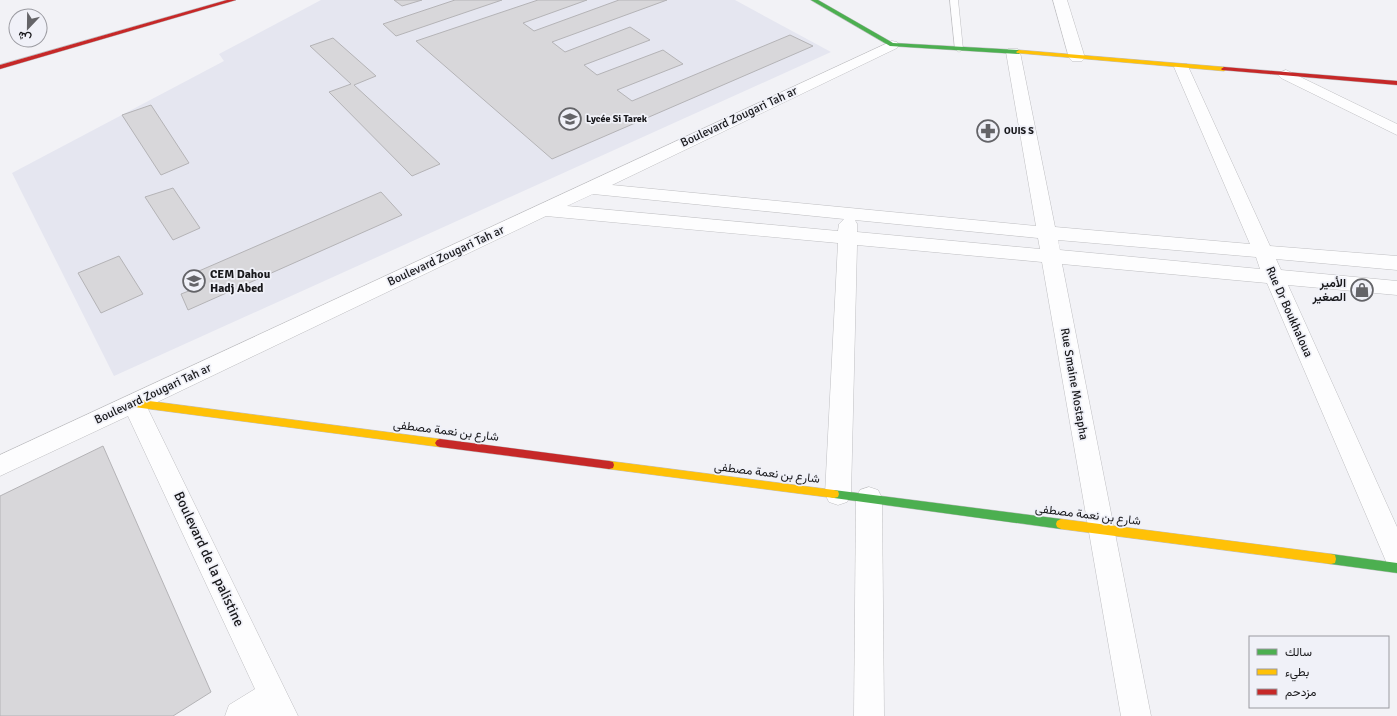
<svg xmlns="http://www.w3.org/2000/svg" width="1397" height="716" font-family="Signika,Vazirmatn,sans-serif">
<style>
.built{fill:#e5e6f0}
.building{fill:#d8d7da;stroke:#b4b3b6}
.lines{fill:none;stroke-linecap:round;stroke-linejoin:round}
.lane-casing{stroke:#bfbfc2;stroke-width:1}
.street-casing{stroke:#bfbfc2;stroke-width:1}
.fast-casing{stroke:#bfbfc2;stroke-width:1}
.slow-casing{stroke:#bfbfc2;stroke-width:1}
.jam-casing{stroke:#bfbfc2;stroke-width:1}
.lane{fill:#fdfdfe;fill-rule:evenodd}
.street{fill:#fdfdfe;fill-rule:evenodd}
.fast{fill:#4caf50;fill-rule:evenodd}
.slow{fill:#ffc107;fill-rule:evenodd}
.jam{fill:#c62828;fill-rule:evenodd}
.labels{text-anchor:middle;dominant-baseline:central;stroke-width:3.5;stroke-linejoin:round;paint-order:stroke}
.far-poi-label{font-size:10px;font-weight:bold;fill:#18181b;stroke:#f0f1f8;text-anchor:start}
.street-label{font-size:12px;fill:#18181b;stroke:#f0f1f8}
.poi-label{font-size:12px;font-weight:bold;fill:#18181b;stroke:#f0f1f8;text-anchor:start}
.near-street-label{font-size:14px;fill:#18181b;stroke:#f0f1f8}
</style>
<rect width="100%" height="100%" fill="#f2f2f6"/>
<!-- built -->
<polygon class="built" points="321,0 735,0 831,52 114,376 12,173 224,61 219,54"/>
<!-- building -->
<g class="building">
<polygon points="394,0 422,0 402,6"/>
<polygon points="455,0 502,0 396,36 383,24"/>
<polygon points="538,0 587,0 523,23 534,31 619,0 667,0 552,42 565,52 630,27 650,40 584,65 597,75 663,50 683,64 617,90 632,101 790,35 813,46 552,159 416,41"/>
<polygon points="333,38 376,76 354,85 440,164 412,176 329,92 351,84 310,46"/>
<polygon points="151,105 189,163 161,175 122,115"/>
<polygon points="173,188 200,228 173,240 145,197"/>
<polygon points="381,192 402,215 188,310 181,294 199,287 192,274"/>
<polygon points="119,256 143,294 101,313 78,273"/>
<polygon points="103,446 211,692 173,716 0,716 0,496"/>
</g>
<g class="lines">
<!-- lane casing -->
<g class="lane-casing">
<polygon id="lane" points="950,0 958,0 963,49 959,52 955,49"/>
</g>
<!-- street casing -->
<g class="street-casing">
<g id="street">
<polygon points="1053,0 1067,0 1085,58 1082,61 1072,61 1069,58"/>
<path d="M 892,41 L 897,42 L 899,45 L 897,48 L 612,185 L 1036,226 L 1006,52 L 1008,49 L 1018,49 L 1020,52 L 1055,227 L 1250,244 L 1174,67 L 1177,64 L 1187,64 L 1270,246 L 1397,256 L 1397,270 L 1276,259 L 1281,270 L 1397,281 L 1397,295 L 1288,285 L 1397,527 L 1397,569 L 1388,566 L 1267,283 L 1062,264 L 1151,716 L 1121,716 L 1042,262 L 857,245 L 851,494 L 847,502 L 838,505 L 829,502 L 825,494 L 838,243 L 546,216 L 147,407 L 298,716 L 225,716 L 229,705 L 255,689 L 128,416 L 0,476 L 0,455 ZM 593,194 L 844,219 L 839,224 L 838,231 L 567,206 ZM 855,220 L 1038,238 L 1040,249 L 857,232 L 857,224 ZM 1058,240 L 1256,257 L 1260,269 L 1060,250 Z"/>
<polygon points="1286,70 1397,124 1397,135 1281,78 1278,75 1281,72"/>
<polygon points="869,487 878,490 882,498 884,716 854,716 856,498 860,490"/>
</g>
</g>
<!-- fast casing -->
<g class="fast-casing">
<g id="fast">
<polygon points="811,0 818,0 893,43 1019,50 1022,52 1019,54 890,46"/>
<polygon points="834,490 1061,519 1065,521 1066,524 1065,527 1061,529 834,498 830,497 829,494 830,491"/>
<polygon points="1331,554 1397,563 1397,573 1331,564 1327,563 1326,559 1327,555"/>
</g>
</g>
<!-- slow casing -->
<g class="slow-casing">
<g id="slow">
<polygon points="1019,50 1224,67 1227,69 1224,71 1017,53 1016,52"/>
<polygon points="134,399 440,439 443,440 445,443 443,446 440,447 134,407 131,406 129,403 131,400"/>
<polygon points="609,461 834,490 838,491 839,494 838,497 834,498 609,469 605,468 604,465 605,462"/>
<polygon points="1061,519 1331,554 1335,555 1336,559 1335,563 1331,564 1061,529 1057,527 1056,524 1057,521"/>
</g>
</g>
<!-- jam casing -->
<g class="jam-casing">
<g id="jam">
<polygon points="227,0 236,0 0,69 0,65"/>
<polygon points="1224,67 1397,81 1397,85 1222,70 1221,69"/>
<polygon points="440,439 609,461 613,462 614,465 613,468 609,469 440,447 437,446 435,443 437,440"/>
</g>
</g>
<!-- lane -->
<use href="#lane" class="lane"/>
<!-- street -->
<use href="#street" class="street"/>
<!-- fast -->
<use href="#fast" class="fast"/>
<!-- slow -->
<use href="#slow" class="slow"/>
<!-- jam -->
<use href="#jam" class="jam"/>
</g>
<!-- icons -->
<defs>
<g id="school-ring" transform="scale(1.15)"><circle r="9.5" fill="#f0f1f8" stroke="#646468" stroke-width="1.5"/><path d="M0-5L7-2L0 1L-7-2ZM-4 1L0 2.5L4 1V4Q0 6-4 4Z" fill="#646468"/></g>
<g id="pharmacy-ring" transform="scale(1.15)"><circle r="9.5" fill="#f0f1f8" stroke="#646468" stroke-width="1.5"/><path d="M-2-6h4v4h4v4h-4v4h-4v-4h-4v-4h4Z" fill="#646468"/></g>
<g id="shop-ring" transform="scale(1.15)"><circle r="9.5" fill="#f0f1f8" stroke="#646468" stroke-width="1.5"/><path d="M-5-2.5h2.3a2.7 3.5 0 0 1 5.4 0H5L5.5 6h-11ZM-1.5-2.5h3a1.5 2.3 0 0 0-3 0Z" fill="#646468"/></g>
</defs>
<g fill-rule="evenodd">
<use href="#school-ring" x="570" y="119"/>
<use href="#pharmacy-ring" x="988" y="131"/>
<use href="#school-ring" x="194" y="281"/>
<use href="#shop-ring" x="1362" y="290"/>
</g>
<g class="labels">
<!-- far-poi labels -->
<g class="far-poi-label">
<text x="586" y="119">Lycée Si Tarek</text>
<text x="1004" y="131">OUIS S</text>
</g>
<!-- street labels -->
<g class="street-label">
<text transform="translate(739 117) rotate(-25)">Boulevard Zougari Tah ar</text>
<text transform="translate(446 256) rotate(-25)">Boulevard Zougari Tah ar</text>
<text transform="translate(1289 312) rotate(66)">Rue Dr Boukhaloua</text>
<text transform="translate(1074 384) rotate(80)">Rue Smaine Mostapha</text>
<text transform="translate(153 394) rotate(-25)">Boulevard Zougari Tah ar</text>
<text transform="translate(446 431) rotate(7)">شارع بن نعمة مصطفى</text>
<text transform="translate(767 473) rotate(7)">شارع بن نعمة مصطفى</text>
<text transform="translate(1088 515) rotate(7)">شارع بن نعمة مصطفى</text>
</g>
<!-- poi labels -->
<g class="poi-label">
<text x="210" y="274">CEM Dahou<tspan x="210" dy="14">Hadj Abed</tspan></text>
<text x="1346" y="283" text-anchor="end">الأمير<tspan x="1346" dy="14">الصغير</tspan></text>
</g>
<!-- near-street labels -->
<g class="near-street-label">
<text transform="translate(209 559) rotate(65)">Boulevard de la palistine</text>
</g>
</g>
<!-- legend -->
<rect x="1249" y="636" width="140" height="72" fill="#f0f1f8" stroke="#9a9aa0"/>
<rect x="1257" y="649" width="20" height="6" fill="#4caf50" stroke="#9a9aa0"/>
<text x="1285" y="656" font-size="12" fill="#18181b">سالك</text>
<rect x="1257" y="669" width="20" height="6" fill="#ffc107" stroke="#9a9aa0"/>
<text x="1285" y="676" font-size="12" fill="#18181b">بطيء</text>
<rect x="1257" y="689" width="20" height="6" fill="#c62828" stroke="#9a9aa0"/>
<text x="1285" y="696" font-size="12" fill="#18181b">مزدحم</text>
<!-- north arrow -->
<g transform="translate(28 28) rotate(202)"><circle r="19" fill="#f0f1f8" stroke="#9a9aa0"/>
<path d="M0-3L7 15L0 10L-7 15Z" fill="#646468"/>
<text y="-6" font-size="11" font-weight="bold" text-anchor="middle" fill="#18181b">ش</text>
</g>
</svg>
